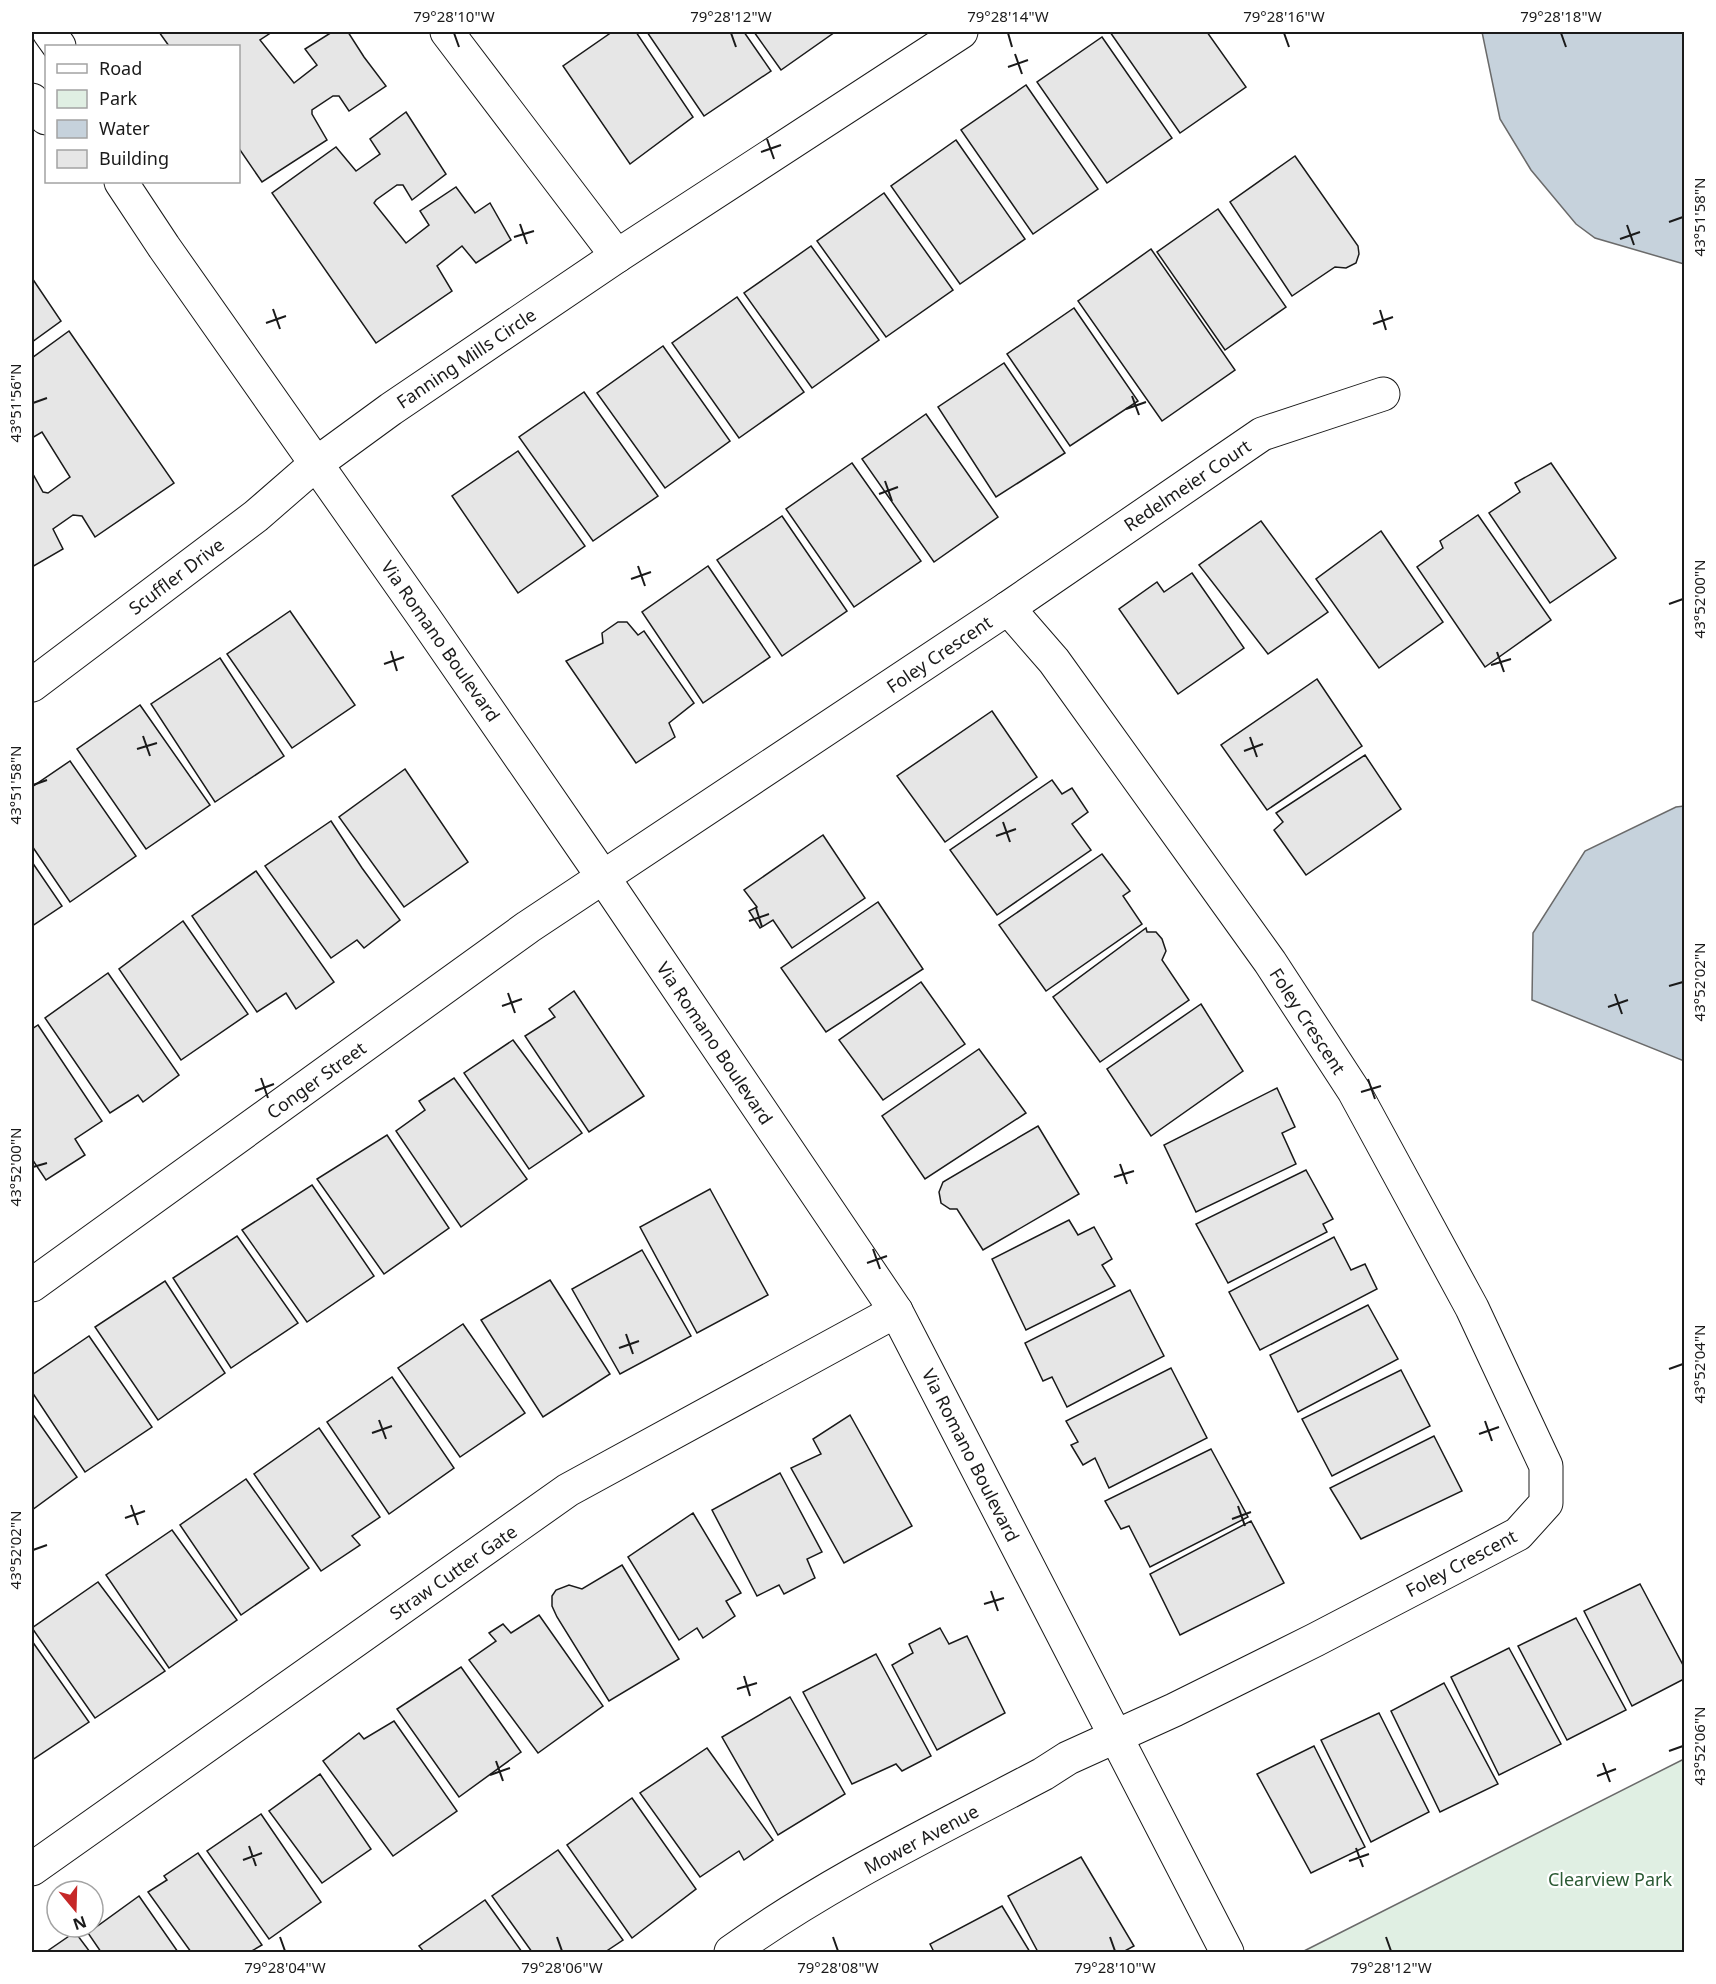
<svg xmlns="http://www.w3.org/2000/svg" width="1716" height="1984" font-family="'Noto Sans',sans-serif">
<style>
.green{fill:#e0efe3;stroke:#6a6a6a;stroke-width:1.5}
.water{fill:#c6d2dc;stroke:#6a6a6a;stroke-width:1.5}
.building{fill:#e6e6e6;stroke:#1a1a1a;stroke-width:1.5}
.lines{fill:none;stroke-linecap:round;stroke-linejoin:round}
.minor-casing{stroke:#1a1a1a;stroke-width:35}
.minor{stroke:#fff;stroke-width:33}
.ticks{fill:none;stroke:#1a1a1a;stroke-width:2}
.labels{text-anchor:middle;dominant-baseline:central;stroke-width:4.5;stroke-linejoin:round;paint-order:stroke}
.street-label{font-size:18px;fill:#1a1a1a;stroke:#fff}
.park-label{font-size:18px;fill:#2b5a34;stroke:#fff}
.neatline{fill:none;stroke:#1a1a1a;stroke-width:2}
.ticks-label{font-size:15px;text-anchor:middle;fill:#1a1a1a}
</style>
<rect width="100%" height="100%" fill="#fff"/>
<!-- green -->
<polygon class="green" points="1684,1759 1684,1952 1302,1952"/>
<!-- water -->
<g class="water">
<polygon points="1482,32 1684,32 1684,264 1595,238 1576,224 1531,170 1500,119"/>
<polygon points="1684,806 1684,1061 1532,1000 1533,933 1585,851 1676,807"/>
</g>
<!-- building -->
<g class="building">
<polygon points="159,32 272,32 260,40 294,83 317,65 305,49 332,32 348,32 364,57 386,86 349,111 339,96 333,96 312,110 312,114 327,140 262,182 238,147 238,46 169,46"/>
<polygon points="612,32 636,32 693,117 630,164 563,66"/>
<polygon points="647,32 744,32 771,71 704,116"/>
<polygon points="754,32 835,32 781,70"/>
<polygon points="1110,32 1207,32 1246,87 1180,133"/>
<polygon points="1102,37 1172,138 1107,183 1037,82"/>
<polygon points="1026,85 1098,189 1033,234 961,130"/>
<polygon points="406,112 446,174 412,200 403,185 397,185 376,200 374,203 406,243 429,225 420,211 456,187 475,213 490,203 511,240 476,263 462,246 437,266 452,291 376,343 272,193 336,147 356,171 380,154 370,139"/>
<polygon points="956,140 1025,239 960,284 891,186"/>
<polygon points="1295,156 1358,246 1359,254 1356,263 1346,268 1335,267 1292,296 1230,202"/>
<polygon points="884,193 953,290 886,337 817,241"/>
<polygon points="1218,209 1286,307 1225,350 1157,252"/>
<polygon points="811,246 879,340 812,388 744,293"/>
<polygon points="1151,249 1235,370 1162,421 1078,301"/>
<polygon points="32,278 61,321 32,342"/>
<polygon points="737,297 804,392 739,438 672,343"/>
<polygon points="1074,308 1138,401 1070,446 1007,354"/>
<polygon points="69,331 174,483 95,537 82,516 73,515 53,529 63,549 32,567 32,478 34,476 43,492 48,493 70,477 42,432 32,438 32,358"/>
<polygon points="663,346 730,441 665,488 597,393"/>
<polygon points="1004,363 1065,453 996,497 938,407"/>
<polygon points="584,392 658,496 593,541 519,437"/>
<polygon points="926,414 998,517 934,562 862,459"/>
<polygon points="518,451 585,546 518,593 452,496"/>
<polygon points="852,463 921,561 854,607 786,509"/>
<polygon points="1551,463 1616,558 1550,603 1489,513 1520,492 1515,483"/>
<polygon points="1478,515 1551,620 1485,667 1417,567 1443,548 1440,541"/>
<polygon points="782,516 847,611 782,656 717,560"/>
<polygon points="1261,521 1328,612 1268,654 1199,565"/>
<polygon points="1381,531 1443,622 1379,668 1316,579"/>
<polygon points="708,566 770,657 703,703 642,612"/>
<polygon points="1192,573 1244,648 1178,694 1119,609 1157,582 1164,592"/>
<polygon points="290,611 355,705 292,748 227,654"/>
<polygon points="618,622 627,622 638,635 644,631 694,703 669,723 675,737 636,763 566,661 603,643 602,633"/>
<polygon points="220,658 284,756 215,802 151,704"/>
<polygon points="1317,679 1362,746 1267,810 1221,745"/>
<polygon points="140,705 210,805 146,849 77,749"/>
<polygon points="992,711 1037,777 945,842 897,776"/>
<polygon points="1365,755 1401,809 1306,875 1274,830 1283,822 1276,813"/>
<polygon points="70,761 136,856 70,902 32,846 32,787"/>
<polygon points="405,769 468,862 404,907 339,817"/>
<polygon points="1052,780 1062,794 1072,788 1088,812 1072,824 1091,850 997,915 950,850"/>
<polygon points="331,821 362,868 400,920 364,948 357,940 331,958 265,866"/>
<polygon points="823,835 865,898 792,948 773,920 760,928 749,911 757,907 744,890"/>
<polygon points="1102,854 1130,891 1123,896 1142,924 1046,991 999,925"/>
<polygon points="32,862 62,906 32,926"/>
<polygon points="256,871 334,982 296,1009 286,993 257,1012 192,916"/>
<polygon points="878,902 923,969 826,1032 781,968"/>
<polygon points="183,921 248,1014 181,1060 119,969"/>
<polygon points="1146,928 1147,932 1156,932 1162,939 1166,951 1162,960 1189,1000 1100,1062 1053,997"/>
<polygon points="108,973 179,1075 143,1102 138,1095 110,1113 45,1018"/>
<polygon points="921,982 965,1044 883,1100 839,1040"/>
<polygon points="574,991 644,1096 589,1132 525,1036 555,1017 549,1009"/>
<polygon points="1201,1004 1243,1071 1151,1136 1107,1069"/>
<polygon points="38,1025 102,1121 75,1139 85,1155 46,1180 32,1159 32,1029"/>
<polygon points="513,1040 582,1133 529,1169 464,1073"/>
<polygon points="979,1049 1026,1113 925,1179 882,1116"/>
<polygon points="454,1078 527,1179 461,1227 396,1131 425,1110 419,1101"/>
<polygon points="1277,1088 1295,1127 1282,1133 1296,1164 1196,1212 1164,1145"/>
<polygon points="1038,1126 1079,1194 983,1250 957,1209 950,1209 941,1203 939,1192 943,1182"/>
<polygon points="387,1135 449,1228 384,1274 317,1179"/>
<polygon points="1306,1170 1333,1219 1323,1224 1327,1232 1228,1283 1196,1224"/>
<polygon points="312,1185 374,1276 307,1322 242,1230"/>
<polygon points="710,1189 768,1295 697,1333 640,1227"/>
<polygon points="1069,1220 1078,1235 1094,1227 1112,1259 1102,1265 1115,1286 1026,1330 992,1259"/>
<polygon points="237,1236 298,1323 231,1368 173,1278"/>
<polygon points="1334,1237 1351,1270 1365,1264 1377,1289 1260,1350 1229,1292"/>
<polygon points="642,1250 691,1336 620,1374 572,1289"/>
<polygon points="550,1280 610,1374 543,1417 481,1320"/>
<polygon points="165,1281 225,1373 158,1420 95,1327"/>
<polygon points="1130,1290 1164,1356 1067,1407 1052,1377 1043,1381 1025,1343"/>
<polygon points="1368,1305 1398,1359 1298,1412 1270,1355"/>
<polygon points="463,1324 525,1413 460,1457 398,1368"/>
<polygon points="89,1336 152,1427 85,1472 32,1392 32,1375"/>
<polygon points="1171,1368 1207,1438 1109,1488 1095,1458 1083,1465 1071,1445 1078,1442 1066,1421"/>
<polygon points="1401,1370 1430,1426 1332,1476 1302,1419"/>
<polygon points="392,1377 454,1468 389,1514 327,1422"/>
<polygon points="32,1413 77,1477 32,1510"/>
<polygon points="850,1415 912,1526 844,1563 791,1468 821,1454 813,1439"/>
<polygon points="319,1428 380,1517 352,1536 360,1545 321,1571 254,1474"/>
<polygon points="1434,1436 1462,1491 1361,1539 1330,1488"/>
<polygon points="1211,1449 1248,1517 1150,1567 1129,1526 1121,1529 1105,1501"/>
<polygon points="780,1473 822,1552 807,1559 815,1578 784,1594 779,1585 757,1596 712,1510"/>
<polygon points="246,1479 309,1568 241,1615 180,1525"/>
<polygon points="693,1513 741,1593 726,1601 735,1616 703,1638 697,1628 679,1640 628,1557"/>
<polygon points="1251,1521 1284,1583 1180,1635 1150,1574"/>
<polygon points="172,1530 237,1620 169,1668 106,1575"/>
<polygon points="622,1565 679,1659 609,1701 557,1617 552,1606 552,1596 556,1590 569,1585 582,1589"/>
<polygon points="98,1582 165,1671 95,1718 32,1628"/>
<polygon points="1640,1584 1684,1667 1684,1679 1632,1706 1584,1611"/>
<polygon points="539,1615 603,1706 538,1753 469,1660 496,1641 489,1633 503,1624 511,1633"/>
<polygon points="1576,1618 1626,1710 1567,1740 1518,1646"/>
<polygon points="940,1628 949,1644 967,1636 1005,1713 937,1750 892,1665 913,1653 909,1644"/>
<polygon points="32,1641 89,1722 32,1760"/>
<polygon points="1509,1648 1561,1744 1499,1775 1451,1677"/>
<polygon points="876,1654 931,1756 902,1771 896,1764 852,1784 803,1692"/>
<polygon points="461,1667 521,1752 459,1797 397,1709"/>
<polygon points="1444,1683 1498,1784 1440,1812 1391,1711"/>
<polygon points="790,1697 845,1794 778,1835 722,1737"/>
<polygon points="1379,1713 1429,1812 1371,1842 1321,1740"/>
<polygon points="394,1721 457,1811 393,1856 323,1761 359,1733 364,1739"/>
<polygon points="1314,1746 1365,1847 1311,1873 1257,1774"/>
<polygon points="707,1748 773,1840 744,1860 739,1851 700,1877 640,1793"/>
<polygon points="320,1774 371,1849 322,1883 269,1811"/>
<polygon points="632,1798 696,1889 632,1938 567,1845"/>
<polygon points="261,1814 321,1902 269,1939 207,1851"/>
<polygon points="558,1850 623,1940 605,1952 532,1952 492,1896"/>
<polygon points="198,1853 262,1945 250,1952 191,1952 148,1892 167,1880 164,1876"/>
<polygon points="1081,1857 1134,1946 1123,1952 1038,1952 1008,1896"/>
<polygon points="139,1896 178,1952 101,1952 88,1933"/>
<polygon points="485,1900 522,1952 424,1952 419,1946"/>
<polygon points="1002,1906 1030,1952 934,1952 930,1944"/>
<polygon points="75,1932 90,1952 46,1952"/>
</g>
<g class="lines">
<!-- minor casing -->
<g class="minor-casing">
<g id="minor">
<polyline points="49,32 59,46"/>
<polyline points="447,32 617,256"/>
<polyline points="32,100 46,118"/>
<polyline points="121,182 164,247 423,616 603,877 896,1311 1227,1952"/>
<polyline points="1008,608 1262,434 1383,394"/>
<polyline points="32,685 256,516 317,463 391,409 617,256 961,32"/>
<path d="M 32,1285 L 528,927 L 1008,608 L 1054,661 L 1270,962 L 1354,1091 L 1472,1308 L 1531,1434 L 1546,1466 L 1546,1503 L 1518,1534 L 1315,1640 L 1174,1710 L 1068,1758 L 1043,1774 C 937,1830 828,1882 731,1952"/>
<polyline points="32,1869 568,1490 896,1311"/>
</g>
</g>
<!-- minor -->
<use href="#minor" class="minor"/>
</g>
<!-- ticks -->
<path class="ticks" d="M 454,33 L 459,47M 731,33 L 736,47M 1008,33 L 1012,47M 1284,33 L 1289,47M 1561,33 L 1566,47M 1015,54 L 1022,74M 1008,67 L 1028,60M 767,139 L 774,159M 761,152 L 781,145M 1669,222 L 1683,217M 520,224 L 527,244M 1627,225 L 1634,245M 514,237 L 534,231M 1620,239 L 1640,232M 273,309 L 280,329M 1380,310 L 1386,330M 266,323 L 286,316M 1373,324 L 1393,317M 1132,396 L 1139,415M 33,403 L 47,398M 1126,409 L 1146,402M 885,481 L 892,501M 879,494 L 898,487M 638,566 L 645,586M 631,579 L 651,572M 1669,604 L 1683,599M 391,651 L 397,671M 1497,652 L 1504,672M 384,664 L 404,657M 1491,665 L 1511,659M 143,736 L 150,756M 1250,737 L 1257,757M 137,749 L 157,743M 1244,751 L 1263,744M 33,785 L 47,780M 1003,822 L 1010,842M 996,836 L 1016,829M 756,908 L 762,927M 749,921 L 769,914M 1669,986 L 1683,982M 508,993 L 515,1013M 1615,994 L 1622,1014M 502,1006 L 522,999M 1608,1007 L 1628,1000M 261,1078 L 268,1098M 1368,1079 L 1375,1099M 255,1091 L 274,1084M 1361,1092 L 1381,1086M 1120,1164 L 1127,1184M 33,1167 L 47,1163M 1114,1177 L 1134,1171M 873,1249 L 880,1269M 867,1263 L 887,1256M 626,1334 L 633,1354M 619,1348 L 639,1341M 1669,1369 L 1683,1364M 379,1420 L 386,1439M 1485,1421 L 1492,1441M 372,1433 L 392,1426M 1479,1434 L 1499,1427M 131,1505 L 138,1525M 1238,1506 L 1245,1526M 125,1518 L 145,1511M 1232,1519 L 1251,1512M 33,1550 L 47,1545M 991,1591 L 998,1611M 984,1604 L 1004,1598M 744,1676 L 750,1696M 737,1689 L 757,1683M 1669,1751 L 1683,1746M 496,1761 L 503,1781M 1603,1763 L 1610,1782M 490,1775 L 510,1768M 1597,1776 L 1616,1769M 249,1846 L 256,1866M 1356,1848 L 1363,1867M 243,1860 L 262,1853M 1349,1861 L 1369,1854M 280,1937 L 285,1951M 557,1937 L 562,1951M 833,1937 L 838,1951M 1110,1937 L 1115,1951M 1386,1937 L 1391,1951"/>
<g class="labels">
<!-- street labels -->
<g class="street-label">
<text transform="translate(466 358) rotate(-34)">Fanning Mills Circle</text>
<text transform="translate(1187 485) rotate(-34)">Redelmeier Court</text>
<text transform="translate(176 576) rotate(-37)">Scuffler Drive</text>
<text transform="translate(441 641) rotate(55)">Via Romano Boulevard</text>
<text transform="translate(939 654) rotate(-34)">Foley Crescent</text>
<text transform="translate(1308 1021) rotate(57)">Foley Crescent</text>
<text transform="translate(715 1043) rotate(56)">Via Romano Boulevard</text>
<text transform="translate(316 1080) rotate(-36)">Conger Street</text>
<text transform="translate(971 1455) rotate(63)">Via Romano Boulevard</text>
<text transform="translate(1461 1563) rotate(-28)">Foley Crescent</text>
<text transform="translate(453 1572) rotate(-35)">Straw Cutter Gate</text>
<text transform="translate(921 1839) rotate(-28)">Mower Avenue</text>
</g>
<!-- park labels -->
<g class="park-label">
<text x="1610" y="1879">Clearview Park</text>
</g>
</g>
<!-- border -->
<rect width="1716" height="1984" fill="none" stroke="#ffffff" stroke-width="66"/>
<!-- legend -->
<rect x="45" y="45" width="195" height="138" fill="#ffffff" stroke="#a3a3a3" stroke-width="1.5"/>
<rect x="57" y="64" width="30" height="9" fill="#ffffff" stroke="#a3a3a3" stroke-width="1.5"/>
<text x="99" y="75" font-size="18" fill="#1a1a1a">Road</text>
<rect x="57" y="90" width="30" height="18" fill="#e0efe3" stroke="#a3a3a3" stroke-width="1.5"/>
<text x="99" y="105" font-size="18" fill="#1a1a1a">Park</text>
<rect x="57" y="120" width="30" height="18" fill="#c6d2dc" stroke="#a3a3a3" stroke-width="1.5"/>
<text x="99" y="135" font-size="18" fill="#1a1a1a">Water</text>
<rect x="57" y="150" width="30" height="18" fill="#e6e6e6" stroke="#a3a3a3" stroke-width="1.5"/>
<text x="99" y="165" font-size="18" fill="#1a1a1a">Building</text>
<!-- north arrow -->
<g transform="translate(75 1909) rotate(161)"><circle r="28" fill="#ffffff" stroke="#a3a3a3" stroke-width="1.5"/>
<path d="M0-4.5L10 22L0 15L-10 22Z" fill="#c62828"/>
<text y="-9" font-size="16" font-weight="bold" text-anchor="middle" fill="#1a1a1a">N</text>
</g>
<rect x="33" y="33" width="1650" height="1918" class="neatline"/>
<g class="ticks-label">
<text x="454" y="22">79°28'10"W</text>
<text x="731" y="22">79°28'12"W</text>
<text x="1008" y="22">79°28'14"W</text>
<text x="1284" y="22">79°28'16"W</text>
<text x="1561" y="22">79°28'18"W</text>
<text transform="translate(1700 217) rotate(-90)" y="5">43°51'58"N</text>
<text transform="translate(16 403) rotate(-90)" y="5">43°51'56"N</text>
<text transform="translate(1700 599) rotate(-90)" y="5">43°52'00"N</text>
<text transform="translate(16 785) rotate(-90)" y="5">43°51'58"N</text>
<text transform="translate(1700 982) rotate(-90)" y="5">43°52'02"N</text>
<text transform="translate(16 1167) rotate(-90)" y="5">43°52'00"N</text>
<text transform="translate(1700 1364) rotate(-90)" y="5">43°52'04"N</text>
<text transform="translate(16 1550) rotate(-90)" y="5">43°52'02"N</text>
<text transform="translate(1700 1746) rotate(-90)" y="5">43°52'06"N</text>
<text x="285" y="1973">79°28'04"W</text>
<text x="562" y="1973">79°28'06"W</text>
<text x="838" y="1973">79°28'08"W</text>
<text x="1115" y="1973">79°28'10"W</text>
<text x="1391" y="1973">79°28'12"W</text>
</g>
</svg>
